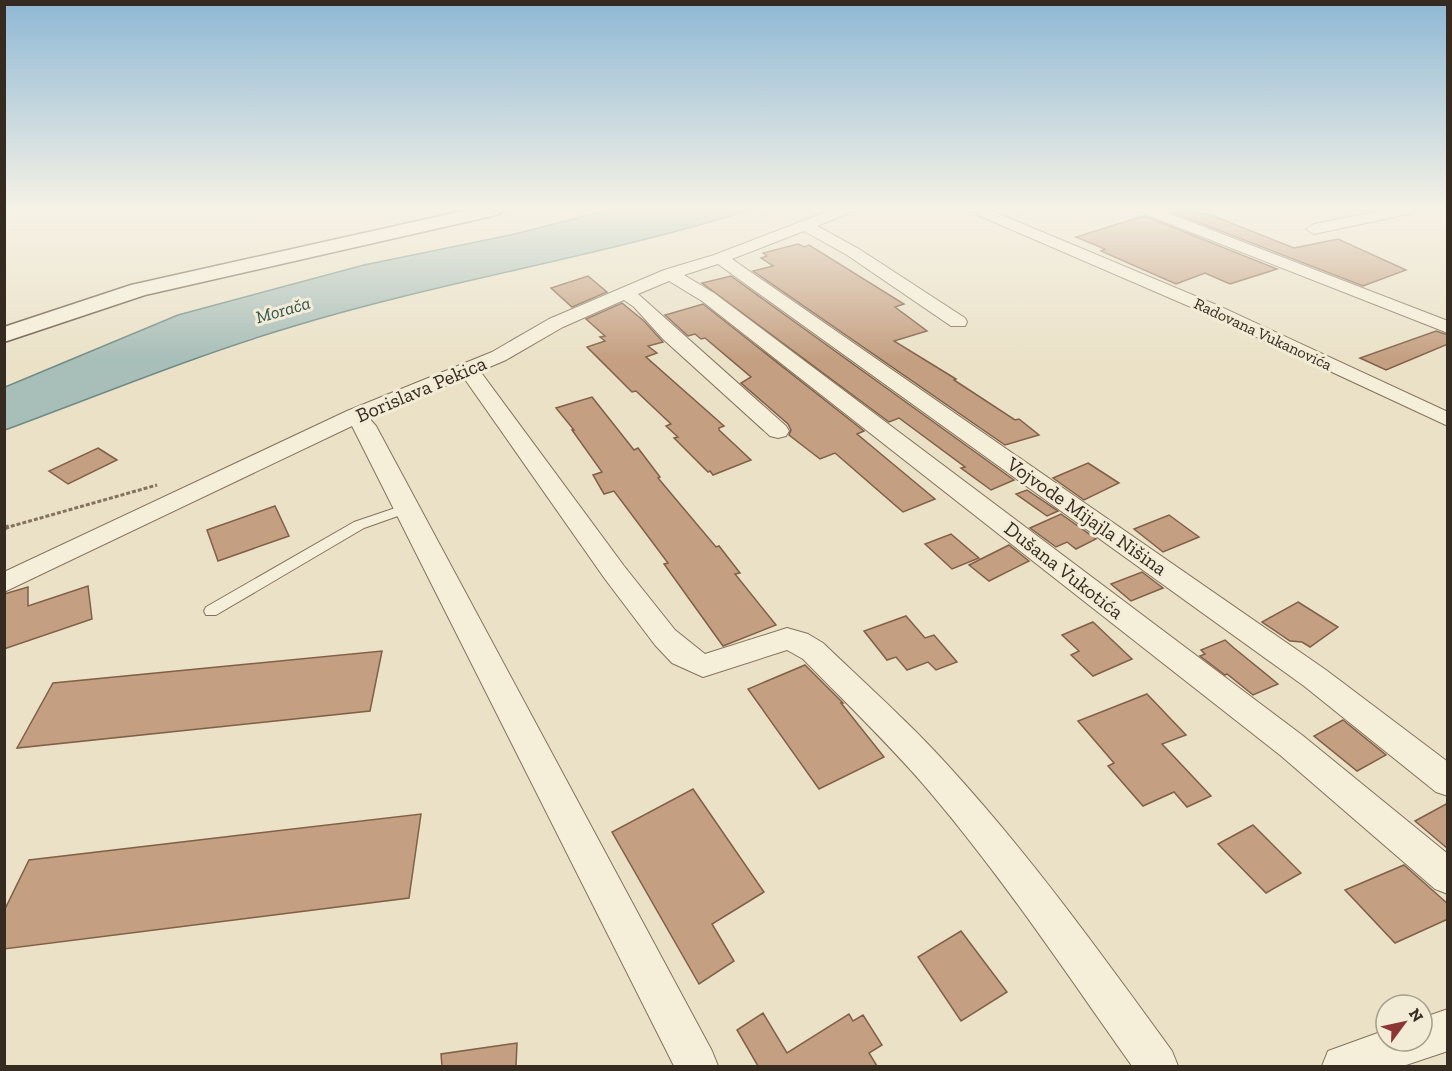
<svg xmlns="http://www.w3.org/2000/svg" width="1452" height="1071" font-family="'Zilla Slab',serif">
<style>
.water{fill:#a8beb8;stroke:#6f8b85;stroke-width:1.5}
.building{fill:#c49f81;stroke:#806047;stroke-width:1.5}
.lines{fill:none;stroke-linecap:round;stroke-linejoin:round}
.lane-casing{stroke:#83735e;stroke-width:2}
.street-casing{stroke:#83735e;stroke-width:2}
.secondary-casing{stroke:#655541;stroke-width:3}
.path-far1{stroke:#83735e;stroke-width:3;stroke-dasharray:4 2;stroke-linecap:butt}
.path{stroke:#83735e;stroke-width:4.5;stroke-dasharray:5 4;stroke-linecap:butt}
.lane{fill:#f5eed9;fill-rule:evenodd}
.street{fill:#f5eed9;fill-rule:evenodd}
.secondary{fill:#f5eed9;fill-rule:evenodd}
.labels{text-anchor:middle;dominant-baseline:central;stroke-width:6;stroke-linejoin:round;paint-order:stroke}
.far-street-label{font-size:16px;fill:#352b20;stroke:#f2ebd6}
.far-water-label{font-size:18px;font-style:italic;fill:#315352;stroke:#f2ebd6}
.street-label{font-size:20px;fill:#352b20;stroke:#f2ebd6}
</style>
<rect width="100%" height="100%" fill="#eae1c7"/>
<!-- water -->
<path class="water" d="M 608,210 L 750,210 C 599,257 442,281 291,327 C 194,356 100,395 5,430 L 5,387 L 178,315 L 364,265 L 515,234 Z"/>
<!-- building -->
<g class="building">
<polygon points="1189,210 1201,214 1206,213 1294,248 1338,239 1406,270 1363,286 1169,211"/>
<polygon points="1140,217 1147,217 1277,269 1230,284 1205,273 1176,284 1101,251 1105,249 1076,237"/>
<polygon points="798,244 804,247 809,245 904,304 895,307 927,331 894,341 956,379 954,380 1015,420 1019,419 1039,435 1005,445 753,271 773,266 761,258 767,256 763,253"/>
<polygon points="588,276 607,292 572,307 551,288"/>
<polygon points="731,276 1014,480 991,490 961,468 965,467 899,418 889,422 702,283"/>
<polygon points="622,303 644,321 663,342 648,346 657,353 646,357 724,426 719,428 719,430 751,460 713,475 710,471 708,472 674,438 678,437 666,426 671,424 636,391 632,392 587,347 605,341 600,337 605,336 586,319"/>
<polygon points="703,304 864,431 857,434 935,499 903,512 835,453 820,459 789,435 791,430 788,424 741,383 751,377 705,338 701,339 695,334 688,336 665,315"/>
<polygon points="1436,331 1448,335 1448,344 1386,370 1360,358"/>
<polygon points="592,397 634,450 638,448 660,477 658,478 716,547 719,546 740,573 735,574 776,625 723,646 664,564 668,563 614,491 604,494 593,475 602,472 572,430 574,430 556,408"/>
<polygon points="98,448 117,460 68,484 49,471"/>
<polygon points="1088,463 1119,483 1084,500 1053,478"/>
<polygon points="1027,490 1058,511 1047,516 1016,494"/>
<polygon points="275,506 289,536 218,561 207,530"/>
<polygon points="1061,514 1096,539 1076,549 1067,542 1056,547 1030,528"/>
<polygon points="1169,515 1199,537 1163,552 1134,529"/>
<polygon points="951,534 979,558 952,569 925,544"/>
<polygon points="1009,545 1029,561 989,581 969,565"/>
<polygon points="1142,572 1163,588 1131,601 1111,584"/>
<polygon points="88,586 92,619 4,649 4,594 28,587 28,606"/>
<polygon points="1298,602 1338,627 1310,647 1302,642 1290,641 1262,622"/>
<polygon points="906,616 925,638 934,635 957,662 936,670 928,662 907,670 896,657 887,660 864,631"/>
<polygon points="1093,622 1132,659 1093,676 1071,655 1079,651 1062,635"/>
<polygon points="1225,640 1234,648 1278,684 1253,695 1227,674 1225,675 1200,656 1205,654 1201,650"/>
<polygon points="382,651 370,711 17,748 53,683"/>
<polygon points="805,665 843,703 841,703 884,757 819,789 748,689"/>
<polygon points="1147,694 1186,735 1162,744 1211,796 1187,807 1174,792 1143,806 1108,766 1114,763 1078,721"/>
<polygon points="1343,720 1386,755 1357,771 1314,736"/>
<polygon points="693,789 764,892 712,924 734,961 699,984 612,832"/>
<polygon points="1448,803 1448,849 1415,821"/>
<polygon points="421,814 409,898 4,949 4,911 29,860"/>
<polygon points="1253,825 1301,873 1266,893 1218,844"/>
<polygon points="1404,865 1448,904 1448,919 1395,943 1345,890"/>
<polygon points="961,931 1007,992 961,1021 918,957"/>
<polygon points="763,1013 787,1053 849,1014 853,1021 863,1015 882,1045 869,1053 877,1066 758,1066 737,1030"/>
<polygon points="517,1043 516,1066 442,1066 441,1054"/>
</g>
<g class="lines">
<!-- lane casing -->
<g class="lane-casing">
<polygon id="lane" points="407,504 414,508 412,511 364,528 216,615 206,615 204,611 206,607 354,522"/>
</g>
<!-- street casing -->
<g class="street-casing">
<g id="street">
<path d="M 831,210 L 851,210 L 849,213 L 817,226 L 859,249 L 965,318 L 967,322 L 965,326 L 951,326 L 847,255 L 804,231 L 732,259 L 1326,670 L 1448,762 L 1448,796 L 1436,792 L 1304,686 L 718,264 L 684,275 L 714,293 L 1302,735 L 1448,854 L 1448,894 L 1435,889 L 1280,755 L 702,301 L 669,281 L 638,294 L 786,426 L 789,431 L 786,436 L 778,438 L 770,436 L 663,339 L 634,307 L 624,300 L 563,327 L 506,360 L 480,371 L 624,566 L 675,630 L 705,654 L 787,628 L 808,634 L 823,643 C 867,685 913,726 953,771 C 1033,859 1102,955 1172,1051 L 1178,1066 L 1132,1066 C 1066,973 1003,878 929,791 C 889,744 845,702 803,659 L 787,650 L 703,677 L 672,663 L 655,645 L 605,579 L 464,378 L 369,418 L 376,426 L 712,1051 L 718,1066 L 674,1066 L 352,426 L 4,592 L 4,572 L 347,411 L 492,352 L 549,319 L 664,270 L 714,255 Z"/>
<polygon points="971,210 990,210 1219,306 1448,412 1448,426 1207,314 973,213"/>
<polygon points="1140,210 1160,210 1448,321 1448,333 1142,213"/>
<polygon points="1386,210 1415,210 1408,214 1314,234 1306,229 1314,224"/>
<polygon points="1448,1009 1448,1051 1403,1066 1322,1066 1328,1051 1386,1030 1386,1041 1422,1041 1422,1018"/>
</g>
</g>
<!-- secondary casing -->
<g class="secondary-casing">
<polygon id="secondary" points="467,210 502,210 499,214 492,216 145,295 4,342 4,327 131,285"/>
</g>
<!-- path-far1 -->
<polyline class="path-far1" points="5,528 157,485"/>
<!-- path -->
<polyline class="path" points="4,528 11,526"/>
<!-- lane -->
<use href="#lane" class="lane"/>
<!-- street -->
<use href="#street" class="street"/>
<!-- secondary -->
<use href="#secondary" class="secondary"/>
</g>
<!-- sky -->
<linearGradient id="sky" x2="0" y2="1"><stop stop-color="#8eb8d5"/><stop offset="0.58" stop-color="#f6f2e6"/><stop offset="1" stop-color="#f6f2e6" stop-opacity="0"/></linearGradient>
<rect width="1452" height="360" fill="url(#sky)"/>
<g class="labels">
<!-- far-street labels -->
<g class="far-street-label">
<text transform="translate(1263 334) rotate(25)">Radovana Vukanovića</text>
</g>
<!-- far-water labels -->
<g class="far-water-label">
<text transform="translate(283 310) rotate(-16)">Morača</text>
</g>
<!-- street labels -->
<g class="street-label">
<text transform="translate(421 389) rotate(-23)">Borislava Pekica</text>
<text transform="translate(1087 516) rotate(35)">Vojvode Mijajla Nišina</text>
<text transform="translate(1064 570) rotate(38)">Dušana Vukotića</text>
</g>
</g>
<!-- border -->
<rect width="1452" height="1071" fill="none" stroke="#352b20" stroke-width="12"/>
<!-- north arrow -->
<g transform="translate(1404 1023) rotate(57)"><circle r="28" fill="#f2ebd6" stroke="#a69e8d" stroke-width="1.5"/>
<path d="M0-4.5L10 22L0 15L-10 22Z" fill="#8c3735"/>
<text y="-9" font-size="16" font-weight="bold" text-anchor="middle" fill="#352b20">N</text>
</g>
</svg>
